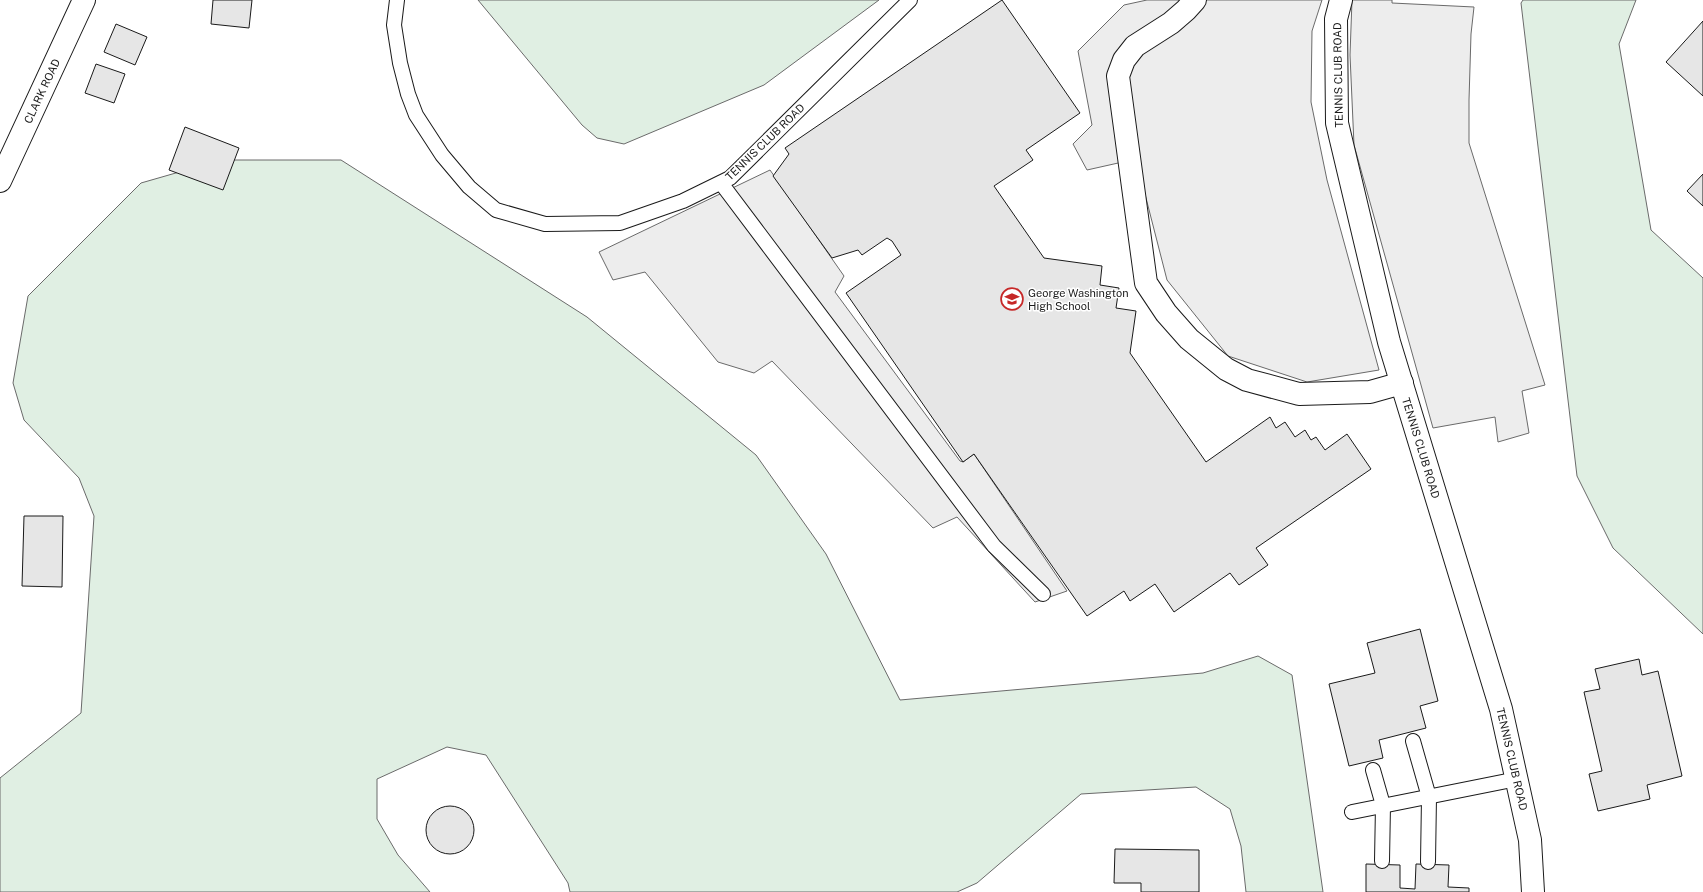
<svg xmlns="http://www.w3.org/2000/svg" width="1703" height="892" font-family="'Public Sans',sans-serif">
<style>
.green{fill:#e0efe3;stroke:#6a6a6a}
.parking{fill:#ededed;stroke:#6a6a6a}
.building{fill:#e6e6e6;stroke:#1a1a1a}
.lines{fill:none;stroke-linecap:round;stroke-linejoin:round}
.service-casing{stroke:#1a1a1a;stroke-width:16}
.minor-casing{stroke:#1a1a1a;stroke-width:24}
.tertiary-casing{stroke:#1a1a1a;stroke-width:24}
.service{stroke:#fff;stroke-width:14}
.minor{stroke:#fff;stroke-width:22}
.tertiary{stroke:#fff;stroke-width:22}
.labels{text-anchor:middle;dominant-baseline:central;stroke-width:3;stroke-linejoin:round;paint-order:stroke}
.street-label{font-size:11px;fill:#1a1a1a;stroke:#fff}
.poi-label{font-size:11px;fill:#1a1a1a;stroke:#fff;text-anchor:start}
</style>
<rect width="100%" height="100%" fill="#fff"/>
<!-- green -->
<g class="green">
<polygon points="478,0 879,0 764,85 624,144 597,138 582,125"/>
<polygon points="1523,0 1636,0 1619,44 1651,230 1703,278 1703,634 1613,548 1577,476 1521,3"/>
<polygon points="221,160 341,160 587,317 756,455 826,554 900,700 1203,673 1258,656 1292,675 1323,892 1246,892 1241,846 1230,809 1196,787 1081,794 977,883 957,892 570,892 568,883 486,755 447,747 377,779 377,819 398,855 430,892 0,892 0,778 81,713 94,516 79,478 24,420 13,383 28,296 141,183"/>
</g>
<!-- parking -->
<g class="parking">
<polygon points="1147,0 1322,0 1312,31 1311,102 1327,180 1379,370 1307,382 1228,356 1167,280 1136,159 1087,170 1073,144 1092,125 1078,51 1124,5"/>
<polygon points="1352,0 1392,0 1392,3 1474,7 1471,34 1469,100 1469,143 1545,385 1522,391 1529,433 1498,442 1495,417 1433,428 1354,145 1350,55"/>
<polygon points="770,170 844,276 835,292 960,461 963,462 974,454 1067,591 1035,602 957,517 933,528 772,361 754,373 718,362 645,272 613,280 599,252"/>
</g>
<!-- building -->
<g class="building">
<polygon points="213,0 252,0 249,28 211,24"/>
<polygon points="1002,0 1080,113 1026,150 1033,160 994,186 1044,258 1102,266 1100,285 1119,288 1116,308 1136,311 1130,353 1206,462 1270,417 1276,428 1285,422 1295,437 1305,430 1311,440 1316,437 1325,450 1347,434 1371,469 1256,548 1268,565 1239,585 1230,573 1174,612 1155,584 1130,601 1124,591 1087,616 974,454 963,462 846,293 901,255 892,241 887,238 862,255 858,250 832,258 773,176 789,154 785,148"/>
<polygon points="1703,21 1703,96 1666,62"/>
<polygon points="116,24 147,37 135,65 104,52"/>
<polygon points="96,64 125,74 114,103 85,93"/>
<polygon points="185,127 239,148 223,190 169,170"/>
<polygon points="1703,174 1703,206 1687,191"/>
<polygon points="24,516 63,516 62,587 22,586"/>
<polygon points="1420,629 1438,701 1420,706 1426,728 1379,740 1383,758 1349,766 1329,684 1375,673 1367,643"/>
<polygon points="1639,659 1642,675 1658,671 1682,776 1647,785 1650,799 1598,811 1589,774 1602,771 1584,692 1600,689 1595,669"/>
<circle cx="450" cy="830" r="24"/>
<polygon points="1115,849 1199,850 1199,892 1141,892 1141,883 1114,883"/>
<polygon points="1366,864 1400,865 1400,888 1415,889 1416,864 1449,865 1448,887 1469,888 1469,892 1366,892"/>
</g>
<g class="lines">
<!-- service casing -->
<g class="service-casing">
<g id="service">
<polyline points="397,0 394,25 400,63 408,94 416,115 442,155 469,187 496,210 545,224 620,223 683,201 730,178 910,0"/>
<polyline points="721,183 994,546 1043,594"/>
<polyline points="1413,741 1429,797 1428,862"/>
<polyline points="1373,770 1383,805 1382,861"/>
<polyline points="1352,812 1517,779"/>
</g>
</g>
<!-- minor casing -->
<g class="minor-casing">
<g id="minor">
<polyline points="1195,0 1186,10 1171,23 1135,46 1124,60 1118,76 1146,283 1166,313 1189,339 1226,369 1247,380 1299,394 1370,392 1402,383"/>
<polyline points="1341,0 1336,19 1337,123 1389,342 1501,709 1530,840 1533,892"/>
</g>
</g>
<!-- tertiary casing -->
<g class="tertiary-casing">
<polyline id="tertiary" points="0,181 84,0"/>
</g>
<!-- service -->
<use href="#service" class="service"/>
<!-- minor -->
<use href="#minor" class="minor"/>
<!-- tertiary -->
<use href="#tertiary" class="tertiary"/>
</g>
<!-- icons -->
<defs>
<g id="school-ring" transform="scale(1.15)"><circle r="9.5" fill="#fff" stroke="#c62828" stroke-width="1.5"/><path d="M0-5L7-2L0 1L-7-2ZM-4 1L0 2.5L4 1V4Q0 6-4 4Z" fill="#c62828"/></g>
</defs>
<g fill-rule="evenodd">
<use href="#school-ring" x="1012" y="299"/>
</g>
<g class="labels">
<!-- street labels -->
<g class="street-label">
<text transform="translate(1338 75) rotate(-91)">TENNIS CLUB ROAD</text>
<text transform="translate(42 91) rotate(-65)">CLARK ROAD</text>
<text transform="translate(765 142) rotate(-44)">TENNIS CLUB ROAD</text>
<text transform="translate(1421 448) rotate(73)">TENNIS CLUB ROAD</text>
<text transform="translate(1512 759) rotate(77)">TENNIS CLUB ROAD</text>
</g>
<!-- poi labels -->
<g class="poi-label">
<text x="1028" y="293">George Washington<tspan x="1028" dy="13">High School</tspan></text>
</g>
</g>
</svg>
